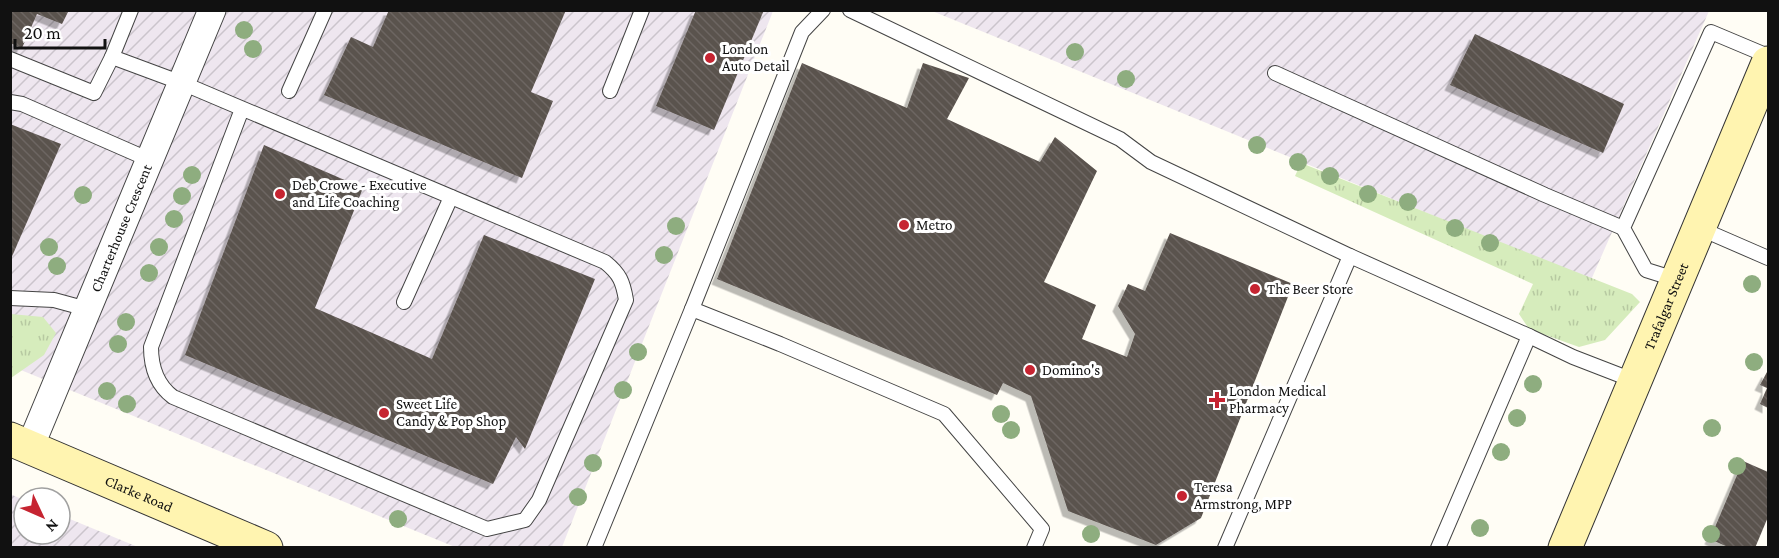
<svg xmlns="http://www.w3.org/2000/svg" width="1779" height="558" font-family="'Crimson Pro',serif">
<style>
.industrial{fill:url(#industrial-furrows)}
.grass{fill:url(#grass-tufts)}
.building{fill:url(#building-back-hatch);filter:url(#shadow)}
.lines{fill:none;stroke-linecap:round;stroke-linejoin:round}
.lane-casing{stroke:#444;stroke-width:16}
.street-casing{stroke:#444;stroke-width:29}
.secondary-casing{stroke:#333;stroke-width:35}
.lane{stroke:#fff;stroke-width:14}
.street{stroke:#fff;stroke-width:27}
.secondary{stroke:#fff4b0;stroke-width:33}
.tree{fill:#8ead7f}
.poi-dot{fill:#c62431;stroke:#fff;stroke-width:2}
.labels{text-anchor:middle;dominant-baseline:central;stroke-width:6;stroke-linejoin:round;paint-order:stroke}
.poi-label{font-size:15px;fill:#111;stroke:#fff;text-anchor:start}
.street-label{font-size:15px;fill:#111;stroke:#fff}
</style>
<defs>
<pattern id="industrial-furrows" width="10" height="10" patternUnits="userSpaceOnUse" patternTransform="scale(1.5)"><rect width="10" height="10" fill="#eee6ef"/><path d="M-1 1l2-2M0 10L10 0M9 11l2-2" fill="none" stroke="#cbc4cc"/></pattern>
<pattern id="grass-tufts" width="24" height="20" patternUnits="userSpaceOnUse" patternTransform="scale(1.5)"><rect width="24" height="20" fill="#d6ecbc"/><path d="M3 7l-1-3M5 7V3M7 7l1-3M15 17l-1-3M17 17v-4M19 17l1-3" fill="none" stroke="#b7c9a1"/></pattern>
<pattern id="building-back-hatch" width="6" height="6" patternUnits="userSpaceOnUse" patternTransform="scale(1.5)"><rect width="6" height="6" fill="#5a524d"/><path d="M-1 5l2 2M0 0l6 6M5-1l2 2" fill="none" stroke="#6d6662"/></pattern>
<filter id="shadow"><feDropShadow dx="-5.5" dy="5.5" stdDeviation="0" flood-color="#0004"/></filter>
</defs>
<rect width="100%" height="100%" fill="#fffdf5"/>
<!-- industrial -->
<g class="industrial">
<polygon points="10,11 773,11 562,547 455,547 11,366"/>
<polygon points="932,11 1709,11 1591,280"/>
<polygon points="10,494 24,500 24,534 60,534 60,515 138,547 11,547"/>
</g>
<!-- grass -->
<g class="grass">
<polygon points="1301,163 1632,294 1640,302 1605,340 1579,347 1529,329 1519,314 1533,284 1295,176"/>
<polygon points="11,314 43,317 56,333 44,355 11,378"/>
</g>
<!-- building -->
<g class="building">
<polygon points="10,10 69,10 62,24 37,14 22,48 10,43"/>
<polygon points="389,10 566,10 531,92 553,101 522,178 324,95 351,37 373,47"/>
<polygon points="696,10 764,10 714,130 656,106"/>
<polygon points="1475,34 1624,104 1603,153 1450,85"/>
<polygon points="802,63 907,108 923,63 969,78 947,119 1040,162 1055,137 1097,171 1044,282 1096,305 1082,339 1127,357 1135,334 1118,306 1128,284 1145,291 1170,233 1293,284 1201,518 1156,545 1068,511 1031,396 1003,383 997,395 717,279"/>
<polygon points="10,124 61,144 10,261"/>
<polygon points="264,145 363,188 315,308 432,359 484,235 595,279 525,449 516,437 493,484 185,355"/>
<polygon points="1767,372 1768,372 1768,408 1760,404 1767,388 1760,385"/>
<polygon points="1743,461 1768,472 1768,517 1755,548 1730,548 1710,539"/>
</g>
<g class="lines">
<!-- lane casing -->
<g class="lane-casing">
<g id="lane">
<path d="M 131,10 L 112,57 L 182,83 L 605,262 C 620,274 623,282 626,300 L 539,500 L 525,520 L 487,529 L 173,397 C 157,385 151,367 151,347 L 242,109"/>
<polyline points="850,10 1120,139 1151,162 1350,256"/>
<polyline points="10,59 94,93 112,57"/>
<polyline points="1275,73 1545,195 1623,228"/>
<polyline points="289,91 325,10"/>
<polyline points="610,91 642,10"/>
<polyline points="10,102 22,104 150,160"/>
<polyline points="1699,228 1768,258"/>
<polyline points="1678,280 1646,270 1623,228 1711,32 1768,56"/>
<polyline points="10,298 54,300 87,309"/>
<polyline points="404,302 451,197"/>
<polyline points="692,309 802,32 823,10"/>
<polyline points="1529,336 1573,357 1635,381"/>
<polyline points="594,548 692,309 780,344 944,414 1042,529 1034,548"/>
<polyline points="1225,548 1350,256 1529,336 1438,548"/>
</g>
</g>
<!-- street casing -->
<g class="street-casing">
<g id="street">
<path id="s1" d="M 30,447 L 212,10"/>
</g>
</g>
<!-- secondary casing -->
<g class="secondary-casing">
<g id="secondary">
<path id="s2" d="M 10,439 L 266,548"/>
<path id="s3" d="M 1565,548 L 1768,63"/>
</g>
</g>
<!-- lane -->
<use href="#lane" class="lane"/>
<!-- street -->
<use href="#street" class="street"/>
<!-- secondary -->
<use href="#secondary" class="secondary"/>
</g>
<!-- trees -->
<g class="tree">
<circle cx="244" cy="30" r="9"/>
<circle cx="253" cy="49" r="9"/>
<circle cx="1075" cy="52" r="9"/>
<circle cx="1126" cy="79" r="9"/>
<circle cx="1257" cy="145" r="9"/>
<circle cx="1298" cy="162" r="9"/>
<circle cx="192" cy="175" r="9"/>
<circle cx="1330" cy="176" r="9"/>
<circle cx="1368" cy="194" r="9"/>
<circle cx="83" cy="195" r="9"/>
<circle cx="182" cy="196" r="9"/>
<circle cx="1408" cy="202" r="9"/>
<circle cx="174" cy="219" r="9"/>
<circle cx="676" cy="226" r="9"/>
<circle cx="1455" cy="228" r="9"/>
<circle cx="1490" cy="243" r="9"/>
<circle cx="49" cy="247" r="9"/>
<circle cx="159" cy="247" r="9"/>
<circle cx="664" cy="255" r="9"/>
<circle cx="57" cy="266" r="9"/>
<circle cx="149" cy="273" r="9"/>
<circle cx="1752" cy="284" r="9"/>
<circle cx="126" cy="322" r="9"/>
<circle cx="118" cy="344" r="9"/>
<circle cx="638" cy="352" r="9"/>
<circle cx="1754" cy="362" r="9"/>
<circle cx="1533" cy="384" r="9"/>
<circle cx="623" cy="390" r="9"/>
<circle cx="107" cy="391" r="9"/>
<circle cx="127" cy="404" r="9"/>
<circle cx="1001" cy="414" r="9"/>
<circle cx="1517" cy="418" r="9"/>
<circle cx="1712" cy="428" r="9"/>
<circle cx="1011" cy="430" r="9"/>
<circle cx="1501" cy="452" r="9"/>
<circle cx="593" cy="463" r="9"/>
<circle cx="1737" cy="466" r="9"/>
<circle cx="578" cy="497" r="9"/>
<circle cx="398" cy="519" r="9"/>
<circle cx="1480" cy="528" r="9"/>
<circle cx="1091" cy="534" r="9"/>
<circle cx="1711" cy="534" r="9"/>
</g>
<!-- markers -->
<g class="poi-dot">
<circle cx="710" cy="58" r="6"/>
<circle cx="280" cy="194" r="6"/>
<circle cx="904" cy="225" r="6"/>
<circle cx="1255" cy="289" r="6"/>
<circle cx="1030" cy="370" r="6"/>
<path d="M1214 391h6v6h6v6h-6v6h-6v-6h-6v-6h6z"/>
<circle cx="384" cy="413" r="6"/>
<circle cx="1182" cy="496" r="6"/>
</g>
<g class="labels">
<!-- poi labels -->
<g class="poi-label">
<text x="722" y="49">London<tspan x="722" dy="17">Auto Detail</tspan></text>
<text x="292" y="185">Deb Crowe - Executive<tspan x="292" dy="17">and Life Coaching</tspan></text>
<text x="916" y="225">Metro</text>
<text x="1267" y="289">The Beer Store</text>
<text x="1042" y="370">Domino's</text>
<text x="1229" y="391">London Medical<tspan x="1229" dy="17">Pharmacy</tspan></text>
<text x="396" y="404">Sweet Life<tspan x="396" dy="17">Candy &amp; Pop Shop</tspan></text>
<text x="1194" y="487">Teresa<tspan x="1194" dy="17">Armstrong, MPP</tspan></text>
</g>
<!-- street labels -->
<g class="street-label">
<text stroke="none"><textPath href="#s1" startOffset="237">Charterhouse Crescent</textPath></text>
<text stroke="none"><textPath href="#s3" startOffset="262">Trafalgar Street</textPath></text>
<text stroke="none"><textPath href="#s2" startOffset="140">Clarke Road</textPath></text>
</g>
</g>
<!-- border -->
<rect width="1779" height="558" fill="none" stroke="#111111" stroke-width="24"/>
<!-- north arrow -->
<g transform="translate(42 516) rotate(134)"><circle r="28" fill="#ffffff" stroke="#a0a0a0" stroke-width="1.5"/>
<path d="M0-4.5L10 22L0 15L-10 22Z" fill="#c62431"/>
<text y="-9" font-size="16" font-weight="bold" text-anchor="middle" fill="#111111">N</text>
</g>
<!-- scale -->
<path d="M15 39v9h90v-9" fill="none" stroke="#111111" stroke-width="3"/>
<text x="24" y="39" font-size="18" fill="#111111" stroke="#ffffff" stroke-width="4.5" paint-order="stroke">20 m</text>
</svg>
